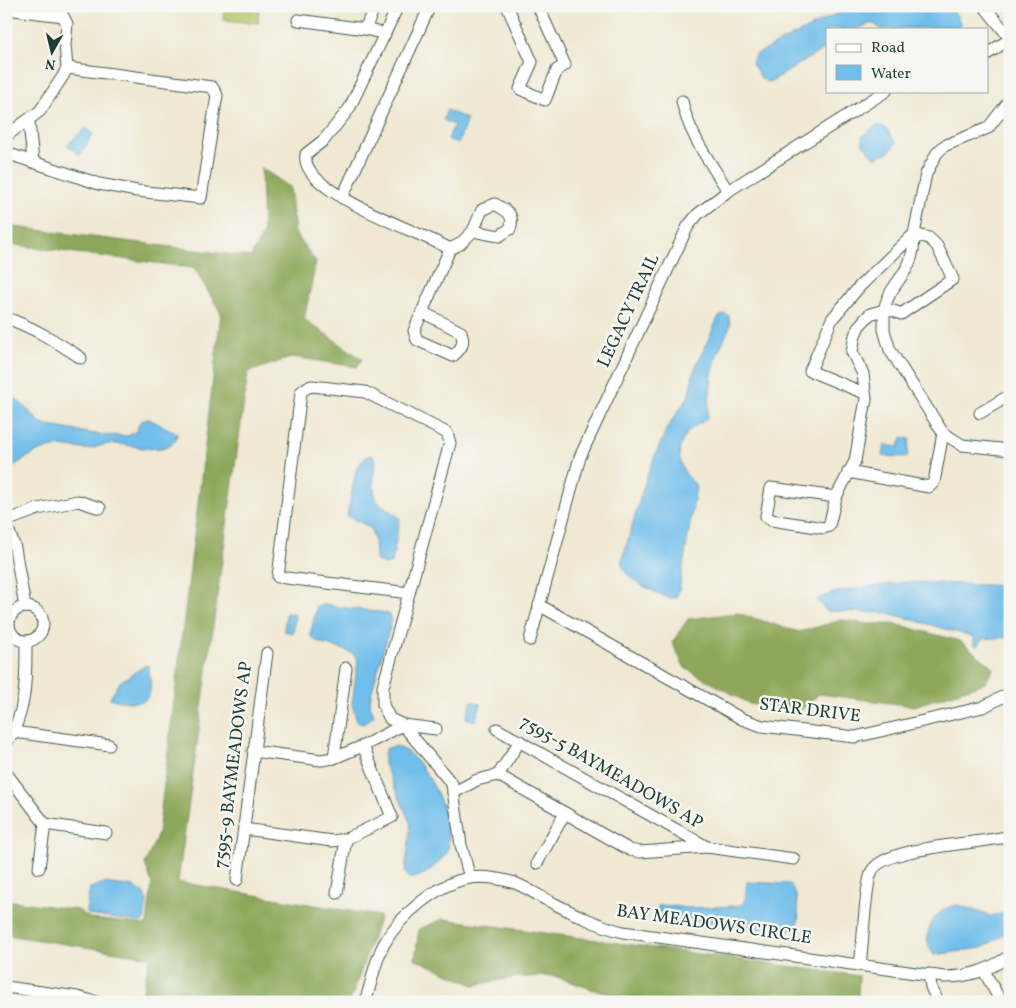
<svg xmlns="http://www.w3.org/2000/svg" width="1016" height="1008" font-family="Vollkorn,serif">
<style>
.green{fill:#b2c264;stroke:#68804c}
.forest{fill:#8da85a;stroke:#567247}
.water{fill:#70beeb;stroke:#487e90}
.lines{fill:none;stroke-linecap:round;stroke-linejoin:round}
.minor-casing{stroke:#3e574c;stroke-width:13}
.minor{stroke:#fff;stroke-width:11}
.labels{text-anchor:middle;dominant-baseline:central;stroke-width:5;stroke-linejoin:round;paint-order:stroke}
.street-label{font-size:18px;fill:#1f3d34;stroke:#f6f6f2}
</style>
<rect width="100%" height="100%" fill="#f6f6f2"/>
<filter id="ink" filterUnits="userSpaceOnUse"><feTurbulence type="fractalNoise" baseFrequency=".02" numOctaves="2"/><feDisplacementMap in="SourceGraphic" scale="10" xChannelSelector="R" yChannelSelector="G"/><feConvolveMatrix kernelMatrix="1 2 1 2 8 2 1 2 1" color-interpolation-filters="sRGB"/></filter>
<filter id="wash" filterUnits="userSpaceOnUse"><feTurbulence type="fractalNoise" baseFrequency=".0096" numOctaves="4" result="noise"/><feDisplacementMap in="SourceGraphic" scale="20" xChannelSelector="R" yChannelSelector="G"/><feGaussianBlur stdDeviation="1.12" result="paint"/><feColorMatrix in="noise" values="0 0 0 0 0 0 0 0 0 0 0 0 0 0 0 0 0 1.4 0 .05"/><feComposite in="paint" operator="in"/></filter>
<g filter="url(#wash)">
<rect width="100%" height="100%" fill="#f0e8d2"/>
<!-- green -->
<polygon class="green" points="224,6 259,7 258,23 223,20"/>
<!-- forest -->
<g class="forest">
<polygon points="261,168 290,187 295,233 316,262 304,319 362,359 357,367 293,357 248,372 178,882 380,916 350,1002 142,1002 141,1000 150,957 6,935 6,900 78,910 91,919 147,925 152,883 145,864 158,834 221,313 194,268 6,244 6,226 251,257 263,232"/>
<polygon points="737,613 799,632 842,620 868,624 895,624 960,641 994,668 985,683 914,706 819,694 802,709 750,704 685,668 672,643 688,619"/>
<polygon points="443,919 859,976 858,994 863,1002 658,1002 600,992 554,976 517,977 474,985 415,959 419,929"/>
</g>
<!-- water -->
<g class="water">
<polygon points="852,6 948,6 958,17 961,27 881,29 873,23 856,29 827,29 827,47 774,80 767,82 761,78 752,63 755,55"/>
<polygon points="447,110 467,119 458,144 448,139 454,125 443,120"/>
<polygon points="877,125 886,128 896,143 889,152 875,157 863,144 862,136"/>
<polygon points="86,128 93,134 80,155 67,145"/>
<path d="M 724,314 L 729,316 L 730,326 L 717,355 L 712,375 L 707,418 C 702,423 695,425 690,430 C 672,450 678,469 696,485 L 695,493 L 679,591 L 676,597 L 670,599 C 654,590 621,581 622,560 L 647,475 L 667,428 L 688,397 L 694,371 L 718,318 Z"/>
<path d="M 6,389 L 42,424 L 49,426 L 101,435 L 128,436 L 136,431 L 141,421 L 149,419 L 177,433 L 176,440 C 158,458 130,442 110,444 C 101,444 93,450 84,449 C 67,448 62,443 43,450 C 29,454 19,464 6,470 Z"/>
<polygon points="902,437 910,439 907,457 883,456 885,445 899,447"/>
<polygon points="367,456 373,456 375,458 373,484 376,501 400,518 392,562 386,565 375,560 374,538 370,527 347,516 357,467"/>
<path d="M 907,582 L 1010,586 L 1010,637 L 981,639 L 979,646 L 974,645 L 974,637 L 889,613 L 827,611 L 817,600 C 826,590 889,585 907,582 Z"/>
<path d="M 326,604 C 345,609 367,610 387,613 L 390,617 L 390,627 L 371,694 L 370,705 L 374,716 L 363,724 L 357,722 L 352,704 L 358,660 C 347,643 321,651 310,635 L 317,606 Z"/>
<polygon points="286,613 295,614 293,633 284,631"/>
<path d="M 146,665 L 149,666 C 150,685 156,705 130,702 C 123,701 116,701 110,698 L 120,682 Z"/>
<polygon points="472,701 481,704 475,721 466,718"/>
<path d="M 396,746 C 427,757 456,822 447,853 C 438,864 423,879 409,878 L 405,872 L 411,824 L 384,764 L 384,754 L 387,748 Z"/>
<polygon points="747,882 790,884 796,895 799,919 796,926 787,932 723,926 663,915 657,910 659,905 690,908 737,906 743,904 745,899"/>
<polygon points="104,883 134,887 144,893 147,901 144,921 139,922 89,915 86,911 90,888"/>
<path d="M 958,905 L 990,916 L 1010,912 L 1010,931 L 982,948 L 934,955 C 918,935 935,907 958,905 Z"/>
</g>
</g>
<g filter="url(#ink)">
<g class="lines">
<!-- minor casing -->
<g class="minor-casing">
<g id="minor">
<path d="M 398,6 L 349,109 L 324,140 L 306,154 C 297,192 422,232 450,249"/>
<polyline points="507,6 532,62 520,89 545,100 557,70 565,65 538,6"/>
<polyline points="984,6 1010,38"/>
<polyline points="6,9 63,16 67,24 65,44 67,68 63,76 40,111 6,136"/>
<polyline points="298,20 365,29 385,34"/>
<polyline points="365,29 375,6"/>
<polyline points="987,54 1010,39"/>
<path d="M 682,101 C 689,135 710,162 728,191"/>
<polyline points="29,122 33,161"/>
<polyline points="6,153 99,184 137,191 201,198 217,95 212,87 67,68"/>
<polyline points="342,198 430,6"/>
<path d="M 495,204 C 507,211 515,214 510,229 L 499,236 L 473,231 L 482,210 Z"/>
<path d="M 422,312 L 461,332 C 465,343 462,348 453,356 L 417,340 L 414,331 Z"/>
<polyline points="422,312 450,249 460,244 473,231"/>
<path d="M 6,318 C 33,327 57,342 81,358"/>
<polygon points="312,386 365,392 447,433 450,443 409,593 278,577 301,392 306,388"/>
<polyline points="864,393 810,371 832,319 860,286 914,234 926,174 937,153 944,146 988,128 1010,100"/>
<polyline points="980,413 1010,395"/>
<polyline points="848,472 929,487 934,482 943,433"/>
<polygon points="771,488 836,497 829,526 824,528 771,520 766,516"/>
<path d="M 836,497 L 855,461 L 866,399 L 863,374 L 852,352 L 855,335 L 859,326 L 870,314 L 884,310 C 891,278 915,276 914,234 L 929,238 L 937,246 L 953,279 L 901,314 L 894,311 L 884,310 L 884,330 L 890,350 L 943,433 L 962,445 L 1010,450"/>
<polyline points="6,521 38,509 78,501 100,508"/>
<polyline points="6,523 15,548 25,607"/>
<polyline points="409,593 383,687 383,705 390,719 403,725 452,784 461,845 470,878"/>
<polyline points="539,605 742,719 762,726 855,737 983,707 1010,693"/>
<circle cx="26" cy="624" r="17"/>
<polyline points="530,640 580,457 688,226 698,214 728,191 886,91"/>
<polyline points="497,729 707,847"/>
<polyline points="14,732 109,745"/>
<path d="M 6,744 C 27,713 26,678 26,642"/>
<polyline points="253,751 321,760 334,758 363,746 403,725 436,729"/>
<polyline points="334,758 346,668"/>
<polyline points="6,773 45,824"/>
<polyline points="498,775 520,741"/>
<polyline points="453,793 477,780 498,775 630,850 640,852 707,847 794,859"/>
<polyline points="45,824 106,833"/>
<polyline points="244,829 332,841 346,839 392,817 363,746"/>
<polyline points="537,863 565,813"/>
<polyline points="39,868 45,824"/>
<polyline points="237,880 267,653"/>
<polyline points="337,893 346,839"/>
<path d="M 860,965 C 863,946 865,884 872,871 C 884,846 982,844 1010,836"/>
<polyline points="984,971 1001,1002"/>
<polyline points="929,974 931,987 938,1002"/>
<polyline points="6,987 77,997 97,1002"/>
<path d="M 365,1002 C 372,983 374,962 384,944 C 399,916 438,883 470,878 C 484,876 501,879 515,883 C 525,887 536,894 545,899 C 571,912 595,925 623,932 L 944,977 C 970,977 988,970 1010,956"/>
</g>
</g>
<!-- minor -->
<use href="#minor" class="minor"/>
</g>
</g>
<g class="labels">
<!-- street labels -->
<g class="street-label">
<text transform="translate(629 311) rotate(-65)">LEGACY TRAIL</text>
<text transform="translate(810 711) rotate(7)">STAR DRIVE</text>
<text transform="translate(234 765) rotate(-83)">7595-9 BAYMEADOWS AP</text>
<text transform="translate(611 773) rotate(30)">7595-5 BAYMEADOWS AP</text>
<text transform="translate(714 925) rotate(8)">BAY MEADOWS CIRCLE</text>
</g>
</g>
<!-- margin -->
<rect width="1016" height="1008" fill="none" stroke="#f6f6f2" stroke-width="25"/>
<!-- legend -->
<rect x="826" y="28" width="162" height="65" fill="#f6f6f2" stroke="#a0aca6"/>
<rect x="836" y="44" width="25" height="8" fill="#ffffff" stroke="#a0aca6"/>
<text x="871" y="52" font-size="15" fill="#1f3d34">Road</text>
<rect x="836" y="65" width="25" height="15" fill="#70beeb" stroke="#a0aca6"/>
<text x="871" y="78" font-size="15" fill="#1f3d34">Water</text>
<!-- north arrow -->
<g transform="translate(52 52) rotate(188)" stroke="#f6f6f2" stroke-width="4" paint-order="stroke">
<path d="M0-4L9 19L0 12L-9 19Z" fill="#1f3d34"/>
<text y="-8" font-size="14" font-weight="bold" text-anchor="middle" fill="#1f3d34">N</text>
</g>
</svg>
